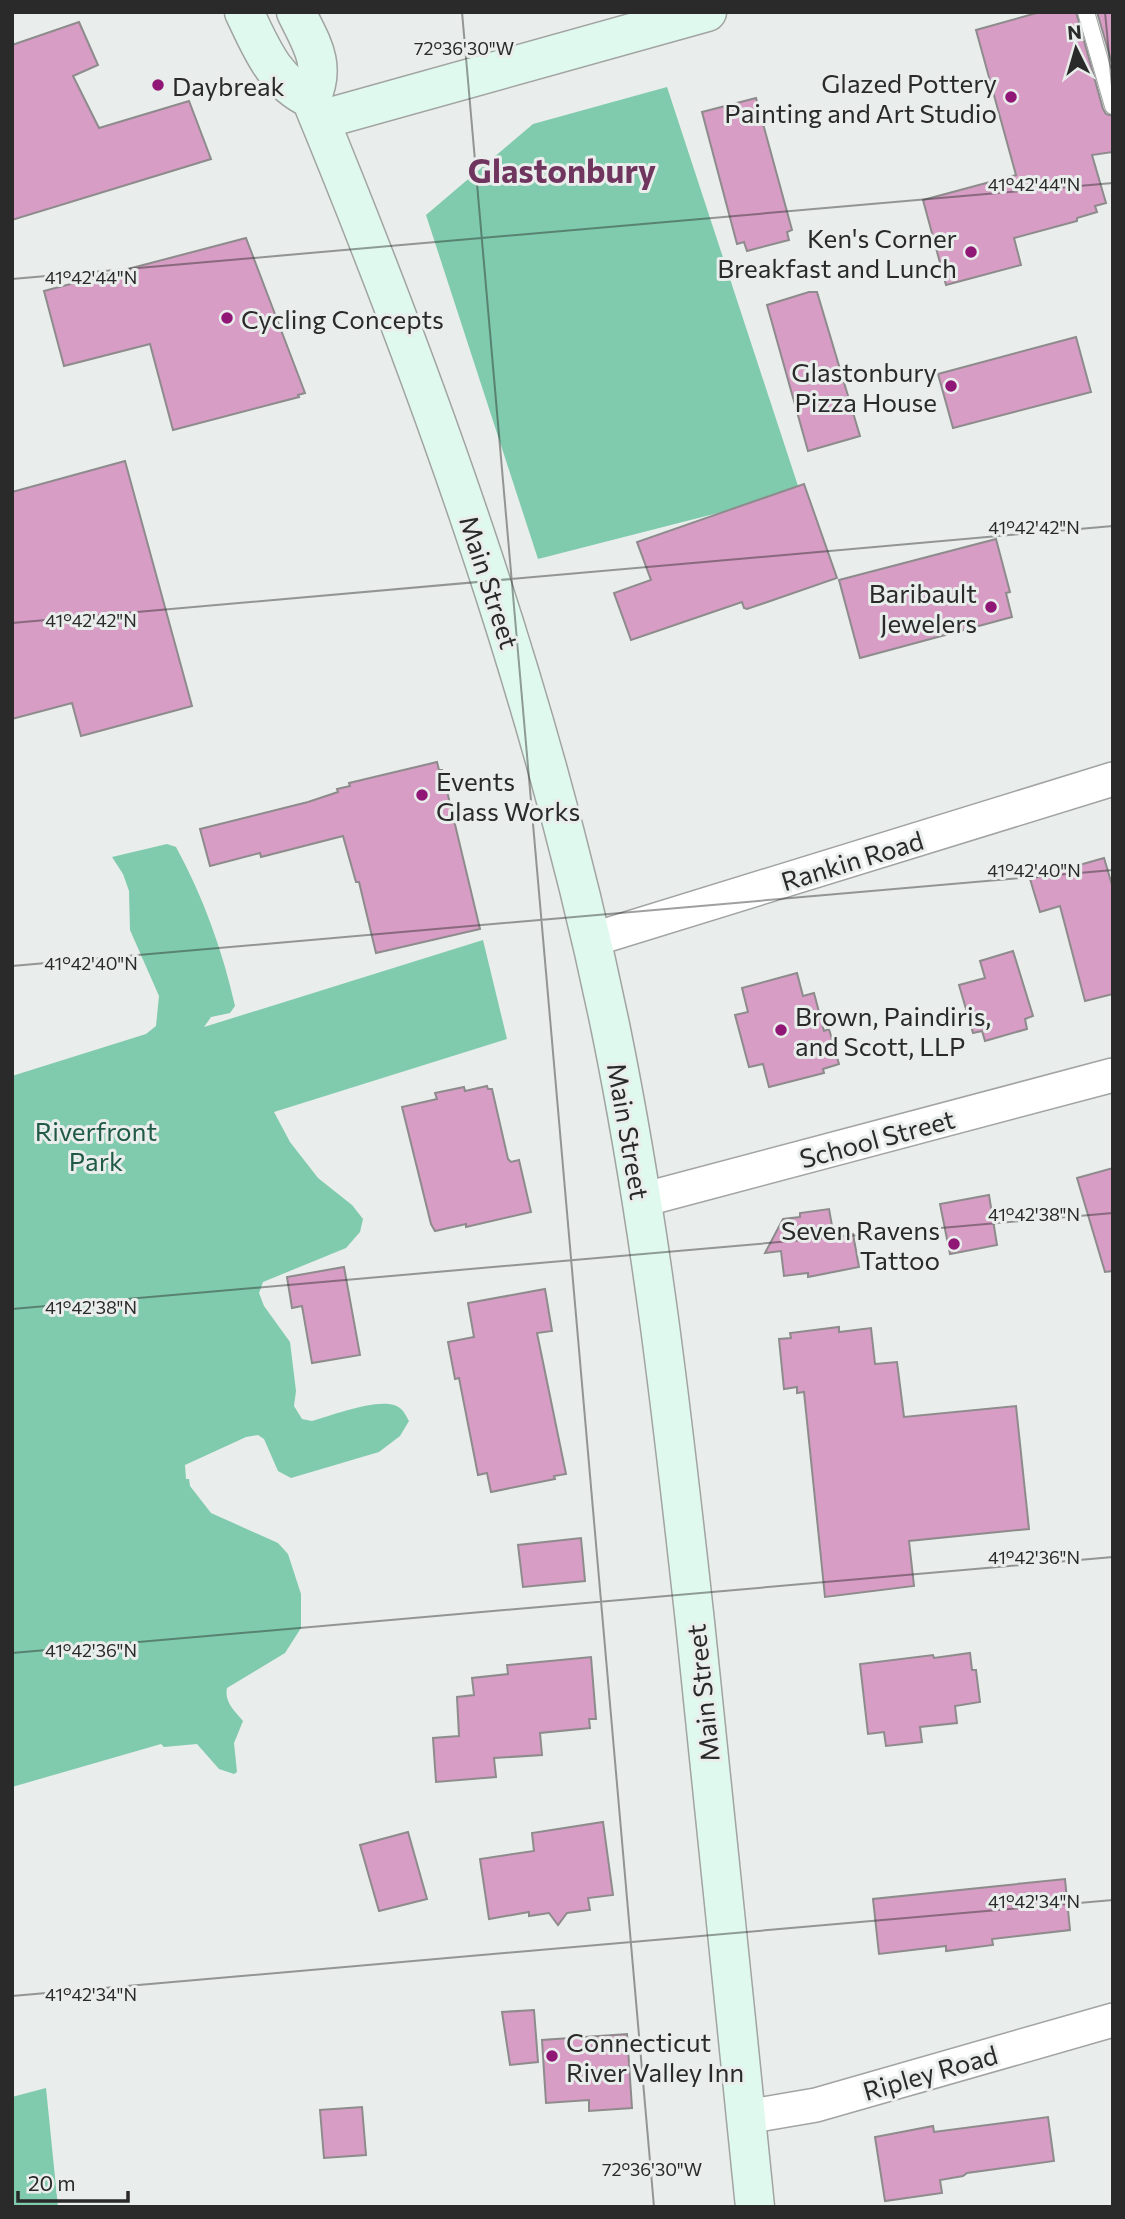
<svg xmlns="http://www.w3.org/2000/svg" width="1125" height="2219" font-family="Commissioner,sans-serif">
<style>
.green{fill:#80cbad}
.building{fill:#d79dc4;stroke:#8e8b8d;stroke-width:2}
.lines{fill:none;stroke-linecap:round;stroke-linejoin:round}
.lane-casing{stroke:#a1a4a2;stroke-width:18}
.street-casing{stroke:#a1a4a2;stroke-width:36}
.secondary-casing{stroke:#a1a4a2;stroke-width:41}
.lane{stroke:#fff;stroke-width:16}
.street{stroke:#fff;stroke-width:33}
.secondary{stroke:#e0f9ef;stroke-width:38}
.ticks{fill:none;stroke:#292a29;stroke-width:2;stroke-opacity:0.45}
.poi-dot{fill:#901776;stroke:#e9edeb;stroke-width:2.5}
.labels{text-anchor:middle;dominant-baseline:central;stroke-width:6;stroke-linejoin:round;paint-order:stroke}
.poi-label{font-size:26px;fill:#292a29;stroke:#e9edeb;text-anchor:end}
.street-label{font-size:26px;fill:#292a29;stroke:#e9edeb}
.park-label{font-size:26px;fill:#205a46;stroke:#e9edeb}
.district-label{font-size:33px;font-weight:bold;fill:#70355f;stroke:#e9edeb}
.ticks-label{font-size:18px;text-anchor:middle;fill:#292a29;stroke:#e9edeb;stroke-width:6;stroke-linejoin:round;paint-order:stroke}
</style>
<rect width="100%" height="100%" fill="#e9edeb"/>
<!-- green -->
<g class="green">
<polygon points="667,87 800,492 538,559 426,215 533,124"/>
<path d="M 167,844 L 176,847 C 203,896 223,952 235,1006 L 230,1013 L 211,1017 L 204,1027 L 483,940 L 507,1039 L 274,1112 L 290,1142 L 318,1178 L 352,1205 L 363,1219 L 360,1232 L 346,1248 L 263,1282 L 259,1293 L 264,1306 L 290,1342 L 296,1391 L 294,1406 L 302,1419 L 312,1421 C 333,1415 374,1399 394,1405 C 403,1408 405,1414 409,1421 L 400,1436 L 379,1452 L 291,1478 L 278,1471 L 264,1439 L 258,1435 L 246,1437 L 185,1465 L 186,1479 L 189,1479 L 190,1486 L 211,1513 L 278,1543 L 288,1554 L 301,1594 L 301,1628 L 285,1653 L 227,1688 C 224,1702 235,1711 243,1721 L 234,1743 L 237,1772 L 234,1774 L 219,1769 L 197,1744 L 164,1747 L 161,1744 L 12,1787 L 12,1076 L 146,1034 L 156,1026 L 159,996 L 130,930 L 129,891 L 123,874 L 112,857 Z"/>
<polygon points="46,2088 58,2207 12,2207 12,2097"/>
</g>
<!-- building -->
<g class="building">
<polygon points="1040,12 1076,12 1103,109 1106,114 1113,116 1113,152 1092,155 1106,203 1095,206 1097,212 1077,218 1077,221 1014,238 1021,265 946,285 923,200 1016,175 976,30"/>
<polygon points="1097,12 1113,12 1113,67"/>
<polygon points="79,22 98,65 73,76 99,128 189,101 211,159 12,220 12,45"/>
<polygon points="756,98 792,230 787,232 789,240 747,251 744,242 737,244 702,112"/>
<polygon points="246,238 305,393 298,395 299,397 173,430 150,344 64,366 44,291"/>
<polygon points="809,292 817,292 860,436 808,451 767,305"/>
<polygon points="1076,337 1091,392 953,428 938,374"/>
<polygon points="125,461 192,706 81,736 72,703 12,719 12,492"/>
<polygon points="804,484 837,578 747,609 744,608 742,602 631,640 614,593 651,580 637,542"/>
<polygon points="996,539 1010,592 1006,593 1012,617 860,658 839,580"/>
<polygon points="437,762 439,770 442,770 480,929 376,953 359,882 356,882 343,836 261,857 260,853 210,866 200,829 308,802 338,792 337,789 350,786 349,783"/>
<polygon points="1104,858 1113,888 1113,994 1085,1001 1060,906 1040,912 1030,879"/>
<polygon points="1013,951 1033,1016 1025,1019 1027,1029 985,1041 982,1031 973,1033 959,985 985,978 980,961"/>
<polygon points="797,973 803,996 814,993 824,1031 829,1029 839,1064 823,1069 824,1073 769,1087 763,1064 749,1067 735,1015 748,1012 742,988"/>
<polygon points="487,1086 488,1089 492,1089 508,1159 511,1162 519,1160 531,1212 466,1227 466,1224 435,1231 431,1224 402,1107 437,1099 435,1093 464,1087 465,1091"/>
<polygon points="1113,1168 1113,1271 1105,1272 1077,1178"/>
<polygon points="989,1195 997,1245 950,1254 940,1204"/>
<polygon points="829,1209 834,1237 853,1234 859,1267 808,1277 808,1273 784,1276 781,1251 765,1253 783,1219 800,1217 800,1213"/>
<polygon points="344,1267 360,1355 312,1363 302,1306 292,1308 287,1277"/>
<polygon points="545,1289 552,1331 537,1333 566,1474 554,1476 555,1479 491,1492 487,1473 478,1475 459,1378 455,1379 448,1342 474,1337 468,1303"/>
<polygon points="839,1327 839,1332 871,1328 875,1364 897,1362 904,1417 1016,1406 1029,1529 909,1541 914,1586 825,1597 804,1392 797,1393 797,1387 784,1389 779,1339 791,1338 790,1333"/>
<polygon points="581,1538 585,1581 523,1587 518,1545"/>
<polygon points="970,1653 972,1670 976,1670 980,1702 955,1706 957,1723 920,1727 922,1742 886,1746 884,1732 868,1734 860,1664 933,1655 934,1658"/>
<polygon points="591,1657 596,1719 589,1719 590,1728 540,1733 542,1755 494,1758 496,1777 436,1782 433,1738 459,1736 457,1697 474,1695 472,1678 508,1674 507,1665"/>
<polygon points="603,1822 613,1895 588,1898 590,1910 567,1913 558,1925 549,1913 529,1916 529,1912 489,1919 480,1859 534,1851 532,1833"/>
<polygon points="408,1832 427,1899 379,1911 360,1845"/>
<polygon points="1065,1879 1070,1930 992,1939 993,1945 946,1951 946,1946 879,1954 873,1899"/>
<polygon points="534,2010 538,2062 510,2065 502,2012"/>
<polygon points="627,2034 632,2108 589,2111 589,2100 546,2103 542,2040"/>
<polygon points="362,2107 366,2155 324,2158 320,2110"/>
<polygon points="1048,2117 1054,2161 967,2173 963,2176 940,2180 942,2193 885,2201 875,2137 933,2126 934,2132"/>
</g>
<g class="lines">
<!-- lane casing -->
<g class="lane-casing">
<polyline id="lane" points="1086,12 1113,106"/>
</g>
<!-- street casing -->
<g class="street-casing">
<g id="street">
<polyline points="591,940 1113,779"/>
<polyline points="642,1200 1113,1075"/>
<polyline points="746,2117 816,2105 1113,2020"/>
</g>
</g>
<!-- secondary casing -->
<g class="secondary-casing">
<g id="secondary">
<path d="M 244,12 C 261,47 273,81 311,99 C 435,400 545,709 611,1030 C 651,1226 673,1423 695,1622 C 716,1817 735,2012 755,2207"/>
<path d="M 296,12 C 311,43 327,64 311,99"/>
<polyline points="320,120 707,12"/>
</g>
</g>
<!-- lane -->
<use href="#lane" class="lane"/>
<!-- street -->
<use href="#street" class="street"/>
<!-- secondary -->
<use href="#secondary" class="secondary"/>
</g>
<!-- ticks -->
<path class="ticks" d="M 462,12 L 654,2207M 1105,12 L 1113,97M 12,279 L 1113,183M 12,623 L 1113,526M 12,966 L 1113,870M 12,1309 L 1113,1213M 12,1653 L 1113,1557M 12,1996 L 1113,1900"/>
<!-- markers -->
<g class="poi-dot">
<circle cx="158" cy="85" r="7"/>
<circle cx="1011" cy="97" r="7"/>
<circle cx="971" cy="252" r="7"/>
<circle cx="227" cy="318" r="7"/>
<circle cx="951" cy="386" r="7"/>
<circle cx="991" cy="607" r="7"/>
<circle cx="422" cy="795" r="7"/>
<circle cx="781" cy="1030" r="7"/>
<circle cx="954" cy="1244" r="7"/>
<circle cx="552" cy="2056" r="7"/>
</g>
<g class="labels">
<!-- poi labels -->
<g class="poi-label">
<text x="997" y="82">Glazed Pottery<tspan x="997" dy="30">Painting and Art Studio</tspan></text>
<text x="172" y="85" text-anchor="start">Daybreak</text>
<text x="957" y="237">Ken's Corner<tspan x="957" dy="30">Breakfast and Lunch</tspan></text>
<text x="241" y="318" text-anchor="start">Cycling Concepts</text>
<text x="937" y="371">Glastonbury<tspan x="937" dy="30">Pizza House</tspan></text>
<text x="977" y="592">Baribault<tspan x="977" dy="30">Jewelers</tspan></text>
<text x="436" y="780" text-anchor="start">Events<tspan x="436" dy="30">Glass Works</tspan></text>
<text x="795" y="1015" text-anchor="start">Brown, Paindiris,<tspan x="795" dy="30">and Scott, LLP</tspan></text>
<text x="940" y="1229">Seven Ravens<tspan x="940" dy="30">Tattoo</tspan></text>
<text x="566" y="2041" text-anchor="start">Connecticut<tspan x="566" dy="30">River Valley Inn</tspan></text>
</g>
<!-- street labels -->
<g class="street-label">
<text transform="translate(490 582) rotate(72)">Main Street</text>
<text transform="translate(852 860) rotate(-17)">Rankin Road</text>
<text transform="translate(629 1131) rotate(80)">Main Street</text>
<text transform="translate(877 1138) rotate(-15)">School Street</text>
<text transform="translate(702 1693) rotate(-96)">Main Street</text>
<text transform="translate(930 2072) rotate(-16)">Ripley Road</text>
</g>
<!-- park labels -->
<g class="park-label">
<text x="96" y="1130">Riverfront<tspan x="96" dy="30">Park</tspan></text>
</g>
<!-- district labels -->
<g class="district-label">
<text x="562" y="169">Glastonbury</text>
</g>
</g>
<g class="ticks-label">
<text x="464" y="55">72°36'30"W</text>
<text x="1034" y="191">41°42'44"N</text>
<text x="91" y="284">41°42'44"N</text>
<text x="1034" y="534">41°42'42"N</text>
<text x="91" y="627">41°42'42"N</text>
<text x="1034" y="877">41°42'40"N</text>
<text x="91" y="970">41°42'40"N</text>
<text x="1034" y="1221">41°42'38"N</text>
<text x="91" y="1314">41°42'38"N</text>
<text x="1034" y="1564">41°42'36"N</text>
<text x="91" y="1657">41°42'36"N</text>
<text x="1034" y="1908">41°42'34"N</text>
<text x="91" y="2001">41°42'34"N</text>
<text x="652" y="2176">72°36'30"W</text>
</g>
<!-- border -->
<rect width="1125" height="2219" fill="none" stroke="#292a29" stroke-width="28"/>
<!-- north arrow -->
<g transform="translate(1076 49) rotate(355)" stroke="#e9edeb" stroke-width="5" paint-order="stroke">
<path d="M0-5L12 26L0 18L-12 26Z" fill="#292a29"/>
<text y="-10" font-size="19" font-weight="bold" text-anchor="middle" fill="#292a29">N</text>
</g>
<!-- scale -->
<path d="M18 2191v10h110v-10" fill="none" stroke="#292a29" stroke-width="3.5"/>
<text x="28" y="2191" font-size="21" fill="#292a29" stroke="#e9edeb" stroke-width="5" paint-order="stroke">20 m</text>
</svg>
